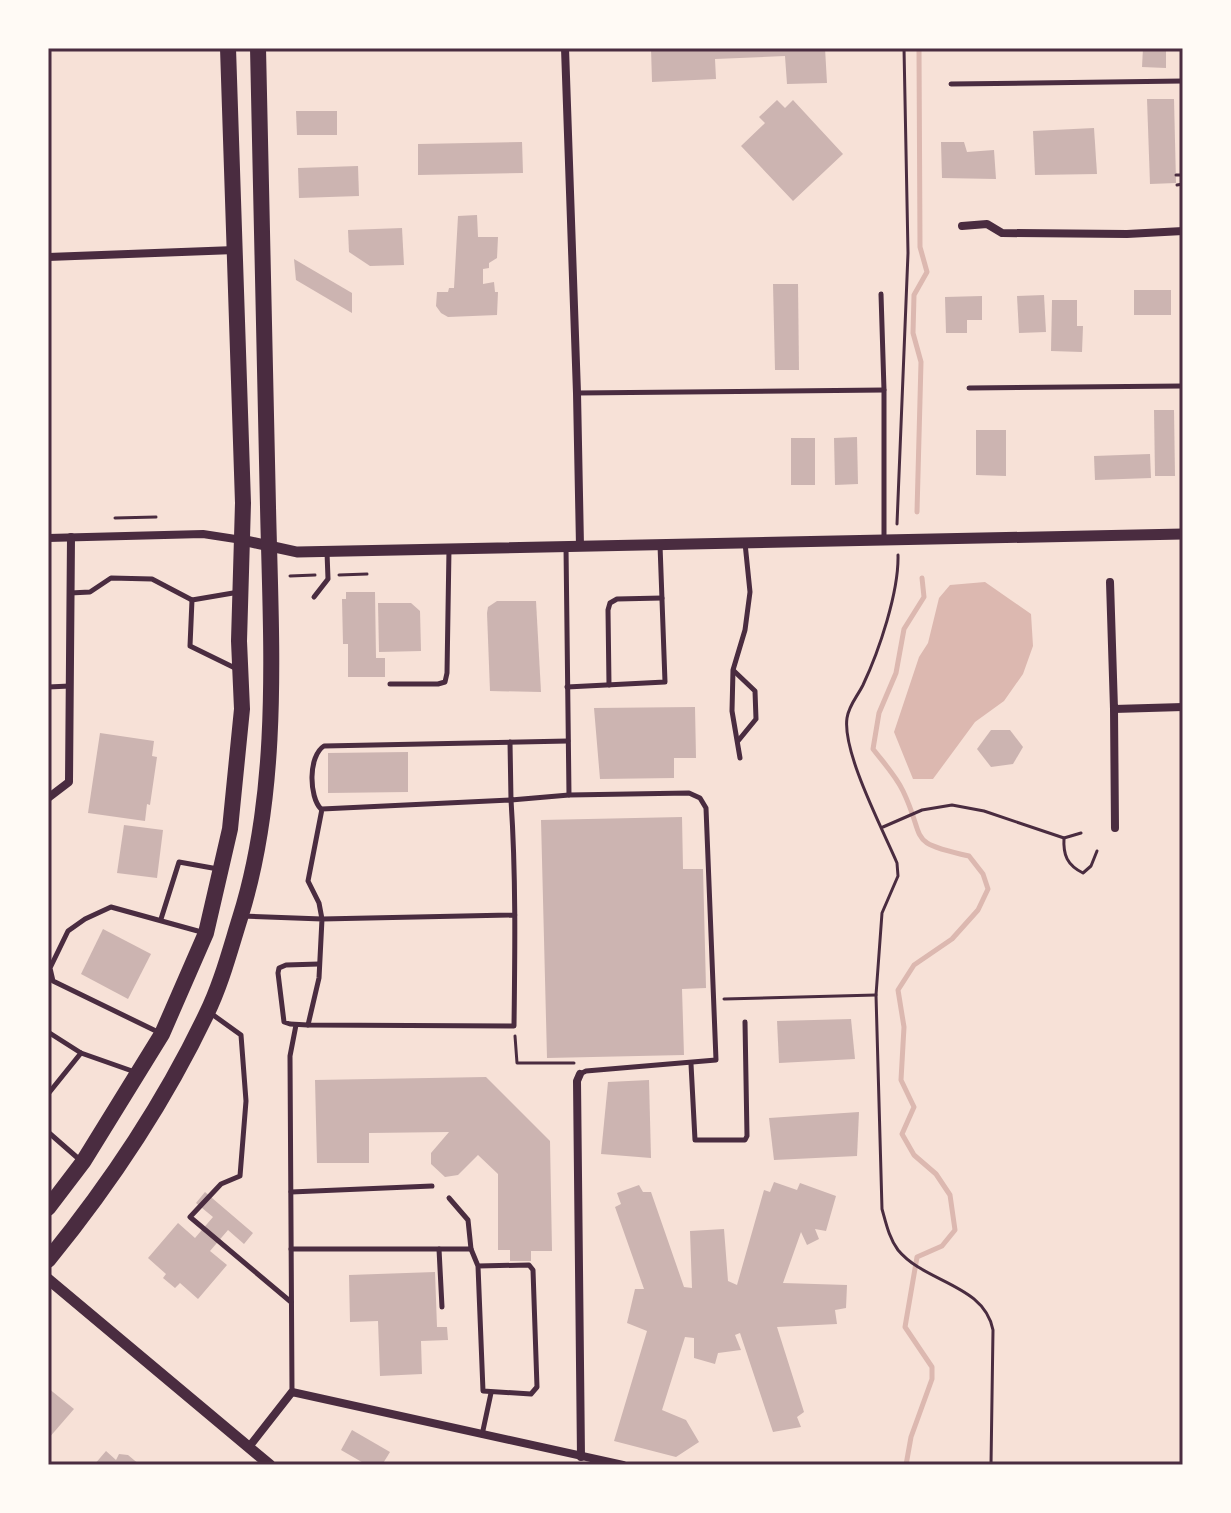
<svg xmlns="http://www.w3.org/2000/svg" width="1231" height="1513" font-family="Raleway,sans-serif">
<style>
.water{fill:#dcb8b0}
.lines{fill:none;stroke-linecap:round;stroke-linejoin:round}
.stream{stroke:#dcb8b0;stroke-width:5}
.building{fill:#ccb4b1}
.path{stroke:#4a2c40;stroke-width:3}
.service{stroke:#4a2c40;stroke-width:5}
.minor{stroke:#4a2c40;stroke-width:8}
.tertiary{stroke:#4a2c40;stroke-width:11}
.trunk{stroke:#4a2c40;stroke-width:16}
.neatline{fill:none;stroke:#4a2c40;stroke-width:3}
</style>
<rect width="100%" height="100%" fill="#f7e1d7"/>
<!-- water -->
<polygon class="water" points="985,582 1031,614 1033,646 1023,674 1004,701 975,722 933,779 913,779 894,732 919,657 928,643 939,598 950,585"/>
<g class="lines">
<!-- stream -->
<g class="stream">
<polyline points="917,512 921,362 913,333 914,295 927,272 920,247 919,48"/>
<path d="M 906,1465 L 911,1437 L 932,1379 L 932,1367 L 905,1327 L 917,1257 L 942,1246 L 955,1230 L 950,1195 L 936,1174 L 914,1155 L 902,1134 L 914,1107 L 901,1080 L 904,1027 L 898,990 L 914,965 L 952,939 L 978,910 L 988,889 L 983,874 L 969,856 C 905,842 927,841 903,791 C 896,776 883,762 873,749 L 879,713 L 896,673 L 904,629 L 924,597 L 922,578"/>
</g>
</g>
<!-- building -->
<g class="building">
<polygon points="651,48 825,48 827,83 787,84 785,56 715,59 716,79 652,82"/>
<polygon points="1143,48 1166,48 1166,68 1142,67"/>
<polygon points="1147,99 1174,99 1176,183 1150,184"/>
<polygon points="777,100 785,108 793,100 843,154 793,201 741,146 765,123 759,117"/>
<polygon points="296,111 337,111 337,135 297,135"/>
<polygon points="1094,128 1097,174 1035,175 1033,131"/>
<polygon points="522,142 523,173 418,175 418,144"/>
<polygon points="941,142 964,142 967,152 994,150 996,179 942,178"/>
<polygon points="358,166 359,196 299,198 298,168"/>
<polygon points="477,215 478,237 498,237 497,258 489,263 489,268 483,269 483,284 494,282 495,292 498,292 497,315 448,317 441,313 436,306 437,292 448,292 449,288 454,288 458,216"/>
<polygon points="402,228 404,265 370,266 349,252 348,230"/>
<polygon points="294,259 352,293 352,313 296,280"/>
<polygon points="773,284 798,284 799,370 775,370"/>
<rect x="1134" y="290" width="37" height="25"/>
<polygon points="1044,295 1046,332 1019,333 1017,296"/>
<polygon points="982,296 982,320 967,320 967,333 946,333 945,297"/>
<polygon points="1052,300 1077,300 1077,326 1083,326 1082,352 1051,351"/>
<polygon points="1154,410 1174,410 1175,476 1155,476"/>
<polygon points="976,430 1006,430 1006,476 976,475"/>
<polygon points="857,437 858,484 835,485 834,438"/>
<rect x="791" y="438" width="24" height="47"/>
<polygon points="1150,454 1151,478 1095,480 1094,456"/>
<polygon points="346,592 375,592 376,658 385,658 385,677 348,677 348,644 343,644 342,599 346,599"/>
<polygon points="497,601 536,601 541,692 490,691 487,613 488,607"/>
<polygon points="378,603 411,603 420,611 421,651 379,652"/>
<polygon points="695,707 696,758 674,758 674,778 600,779 594,708"/>
<polygon points="991,730 1010,730 1023,747 1013,764 991,767 977,749"/>
<polygon points="100,733 154,741 152,756 157,757 150,805 147,804 145,821 88,813"/>
<polygon points="408,752 408,792 328,793 328,753"/>
<polygon points="682,817 683,869 703,869 706,988 682,989 684,1055 547,1058 541,820"/>
<polygon points="124,825 163,830 157,878 117,873"/>
<polygon points="103,929 151,954 128,999 81,974"/>
<polygon points="851,1019 855,1059 779,1063 777,1021"/>
<polygon points="486,1077 550,1141 552,1251 531,1251 531,1261 510,1261 510,1250 498,1250 498,1174 478,1155 458,1175 445,1177 431,1164 431,1153 449,1132 369,1133 369,1163 317,1163 315,1080"/>
<polygon points="649,1080 651,1158 601,1154 608,1082"/>
<polygon points="859,1112 857,1156 774,1160 769,1118"/>
<polygon points="774,1182 797,1190 800,1183 836,1196 826,1231 815,1229 819,1239 807,1245 801,1232 783,1283 847,1285 846,1308 835,1310 837,1324 777,1327 804,1412 797,1417 801,1427 773,1432 740,1333 735,1335 741,1350 718,1353 715,1364 694,1358 694,1338 685,1337 662,1410 686,1420 699,1442 676,1457 614,1441 647,1331 627,1323 635,1289 644,1289 615,1207 621,1204 617,1193 639,1185 643,1192 651,1192 684,1287 692,1288 690,1231 724,1229 728,1281 737,1285 764,1190 770,1192"/>
<polygon points="205,1192 253,1233 244,1244 228,1230 210,1251 227,1265 198,1299 180,1283 175,1288 163,1278 166,1274 148,1258 178,1223 195,1238 213,1217 196,1203"/>
<polygon points="435,1272 437,1327 447,1327 448,1340 421,1341 422,1374 380,1376 378,1321 350,1322 349,1275"/>
<polygon points="48,1388 74,1409 48,1439"/>
<polygon points="352,1430 390,1452 382,1465 367,1465 341,1450"/>
<polygon points="106,1451 116,1460 119,1454 128,1455 140,1465 94,1465"/>
</g>
<g class="lines">
<!-- path -->
<g class="path">
<polyline points="1182,99 1183,168"/>
<polyline points="1176,175 1183,175"/>
<polyline points="1177,185 1183,184"/>
<polyline points="115,518 156,517"/>
<polyline points="897,524 908,253 904,48"/>
<path d="M 898,555 C 899,592 879,651 863,685 C 857,697 849,705 847,718 C 842,752 883,830 897,863 L 898,876 L 882,913 L 876,995 L 882,1209 C 886,1223 889,1238 898,1250 C 925,1283 984,1284 993,1330 L 991,1465"/>
<polyline points="339,575 367,574"/>
<polyline points="290,576 315,575"/>
<polyline points="883,827 922,810 952,805 984,811 1064,838 1081,833"/>
<path d="M 1064,838 C 1063,855 1067,865 1083,873 L 1091,866 L 1097,851"/>
<polyline points="724,999 876,995"/>
<polyline points="515,1036 517,1063 574,1063"/>
</g>
<!-- service -->
<g class="service">
<polyline points="951,84 1183,81"/>
<polyline points="881,294 884,390 884,539"/>
<polyline points="969,388 1183,386"/>
<polyline points="577,393 884,390"/>
<polyline points="566,547 569,795"/>
<polyline points="70,593 90,592 111,578 152,579 192,600"/>
<polyline points="314,597 328,579 327,552"/>
<polyline points="237,669 190,646 192,600 239,592"/>
<polyline points="734,671 755,691 756,719 738,741"/>
<polyline points="390,684 438,684 445,682 447,673 449,549"/>
<polyline points="609,685 608,610 610,603 617,599 662,598"/>
<polyline points="48,687 70,686"/>
<polyline points="567,687 665,682 660,545"/>
<polyline points="510,742 511,800 569,795 689,793 700,798 706,808 716,1060 586,1071 580,1074"/>
<polyline points="740,758 732,711 733,670 745,630 750,592 745,543"/>
<path d="M 321,809 C 309,797 308,756 324,746 L 568,741"/>
<path d="M 242,916 L 322,919 L 319,978 L 308,1025 L 514,1026 C 515,951 516,875 511,800 L 322,809 L 308,881 L 319,903 L 322,919 L 515,915"/>
<polyline points="161,919 179,862 218,869"/>
<polyline points="209,1012 241,1035 246,1101 240,1176 221,1184 190,1217 291,1302"/>
<polyline points="308,1025 290,1024 284,1022 278,973 279,968 286,965 319,964"/>
<polyline points="48,1032 81,1053 135,1072"/>
<polyline points="158,1032 53,981 50,968 68,931 85,919 111,907 205,933"/>
<polyline points="691,1064 695,1140 745,1140 747,1136 745,1022"/>
<polyline points="48,1094 81,1053"/>
<polyline points="48,1132 80,1160"/>
<polyline points="291,1192 432,1186"/>
<polyline points="291,1249 471,1249 468,1220 449,1198"/>
<polyline points="439,1249 442,1307"/>
<polyline points="471,1249 478,1266 483,1391 531,1394 537,1387 533,1270 529,1265 478,1266"/>
<polyline points="292,1392 290,1056 296,1025"/>
<polyline points="482,1435 491,1393"/>
</g>
<!-- minor -->
<g class="minor">
<polyline points="565,48 577,393 580,546"/>
<polyline points="962,226 987,224 1002,233 1127,234 1183,231"/>
<polyline points="48,257 235,250"/>
<polyline points="48,538 203,534 242,540"/>
<polyline points="1110,582 1114,709 1183,707"/>
<polyline points="1114,709 1115,828"/>
<polyline points="48,798 69,782 71,537"/>
<polyline points="580,1074 577,1081 581,1457"/>
<polyline points="249,1447 292,1392 623,1465"/>
</g>
<!-- tertiary -->
<g class="tertiary">
<polyline points="242,540 297,552 1183,534"/>
<polyline points="48,1279 270,1465"/>
</g>
<!-- trunk -->
<g class="trunk">
<polyline points="48,1208 83,1162 162,1034 206,933 230,829 242,709 239,641 243,503 228,48"/>
<path d="M 48,1260 C 109,1185 164,1103 206,1015 C 221,985 230,950 240,918 C 281,788 271,642 268,507 C 265,354 262,201 258,48"/>
</g>
</g>
<!-- border -->
<rect width="1231" height="1513" fill="none" stroke="#fffaf5" stroke-width="100"/>
<rect x="50" y="50" width="1131" height="1413" class="neatline"/>
</svg>
